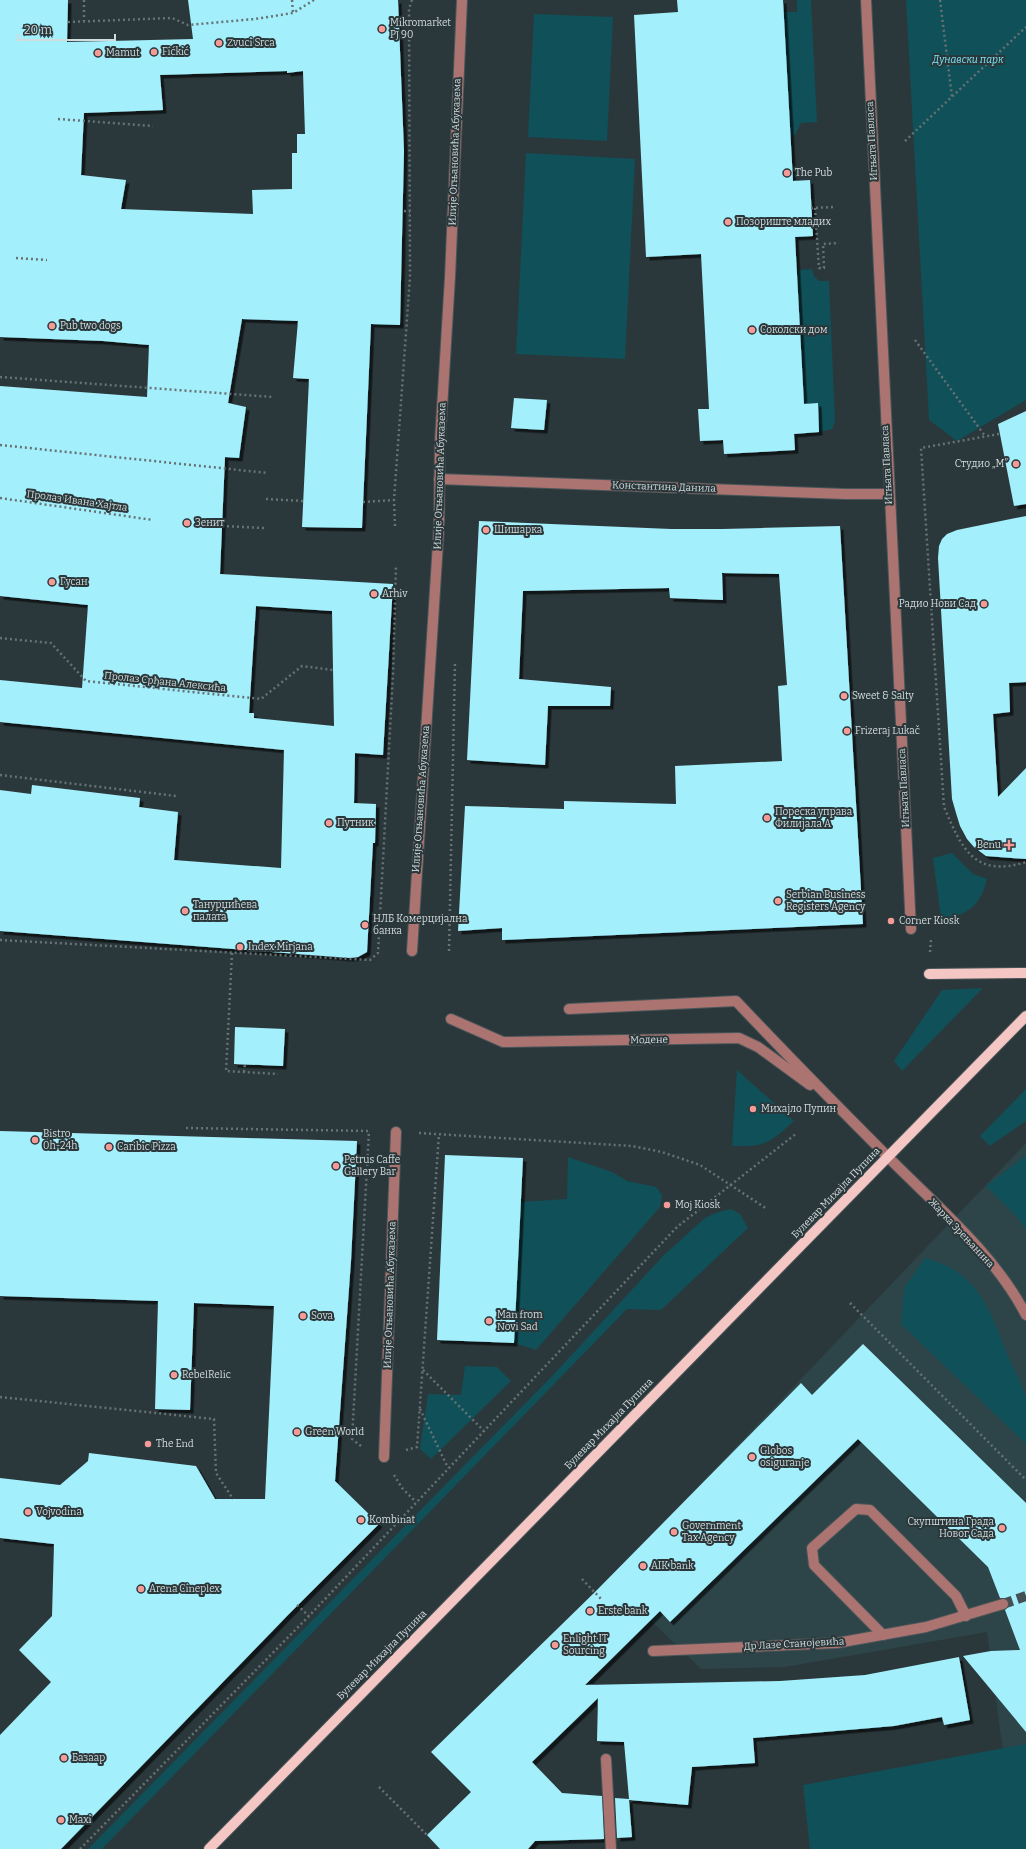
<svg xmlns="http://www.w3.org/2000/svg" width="1026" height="1849" font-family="Bitter,serif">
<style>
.built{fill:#2d4448}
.green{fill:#105059}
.building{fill:#a3effc;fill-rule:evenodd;filter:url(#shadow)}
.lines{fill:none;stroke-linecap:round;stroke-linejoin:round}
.minor-tunnel{stroke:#445053;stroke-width:10;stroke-dasharray:10 5;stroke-linecap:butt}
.minor-casing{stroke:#495558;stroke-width:12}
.major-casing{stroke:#495558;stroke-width:12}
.path{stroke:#667274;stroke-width:2.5;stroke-dasharray:2 3;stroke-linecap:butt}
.minor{stroke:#ab7471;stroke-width:10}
.major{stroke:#f5c7c4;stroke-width:10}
.poi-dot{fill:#f59b97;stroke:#2b383b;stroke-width:1.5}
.labels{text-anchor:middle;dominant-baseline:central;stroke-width:4;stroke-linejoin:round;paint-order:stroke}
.poi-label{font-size:10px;fill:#d2dbdc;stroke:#2b383b;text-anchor:start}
.park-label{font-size:10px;font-style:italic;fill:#7ce5f7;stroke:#2b383b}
.street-label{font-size:10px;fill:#d2dbdc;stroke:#2b383b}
</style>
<defs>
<filter id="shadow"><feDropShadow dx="3.5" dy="3.5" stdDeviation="0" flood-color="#0009"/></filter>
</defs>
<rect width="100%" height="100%" fill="#2b383b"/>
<!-- built -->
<polygon class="built" points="1026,1143 1026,1765 1006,1774 987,1632 785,1667 701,1669 609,1580"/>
<!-- green -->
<g class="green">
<polygon points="797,0 811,0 817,122 801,123 795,135 790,137 784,12 797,12"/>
<polygon points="906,0 1026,0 1026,400 957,441 929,420"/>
<polygon points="534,14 613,17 607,141 528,137"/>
<polygon points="526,153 635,159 625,359 516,354"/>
<polygon points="812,269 814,276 819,281 829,281 835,421 832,429 819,432 818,403 804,404 797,270"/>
<path d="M 952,853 L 973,874 L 987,879 C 981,905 967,917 941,918 L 933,858 Z"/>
<polygon points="983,988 902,1071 894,1061 942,990"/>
<path d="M 737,1070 L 794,1121 C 769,1143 767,1147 732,1146 Z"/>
<polygon points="1026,1089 1026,1121 990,1146 980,1136"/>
<polygon points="1026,1155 1026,1230 1019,1219 986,1186"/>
<polygon points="568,1157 612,1172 627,1181 656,1187 662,1195 660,1207 536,1350 514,1343 520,1202 567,1199"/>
<polygon points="731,1209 740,1214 748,1228 661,1310 627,1309 102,1849 88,1849 555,1373 664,1255 705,1218 715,1213"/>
<path d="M 925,1258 C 978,1271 990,1310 1008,1356 C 1014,1369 1022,1384 1026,1398 C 1026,1411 1026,1431 1026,1444 L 901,1324 L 904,1288 Z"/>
<polygon points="465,1366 497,1367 511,1381 431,1459 420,1449 428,1394 461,1395"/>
<polygon points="1026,1744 1026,1849 810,1849 803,1785"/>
</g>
<!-- building -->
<g class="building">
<path d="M 0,0 L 68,0 L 67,42 L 193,39 L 188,0 L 398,0 L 404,151 L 400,325 L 371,324 L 362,528 L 302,527 L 309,379 L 293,378 L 298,321 L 242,319 L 228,403 L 246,407 L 239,458 L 225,457 L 220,574 L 393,584 L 383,755 L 355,753 L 354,803 L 376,804 L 375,843 L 373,843 L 367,952 L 358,957 L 350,958 L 0,931 L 0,790 L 31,794 L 32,785 L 140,798 L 139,807 L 178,812 L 174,860 L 281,868 L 284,750 L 0,722 L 0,680 L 82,688 L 88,605 L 0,596 L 0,386 L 147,397 L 149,345 L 103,341 L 0,337 ZM 287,71 L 287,73 L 303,71 L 305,134 L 297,134 L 297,153 L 292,153 L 292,189 L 252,190 L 253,214 L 121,209 L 126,180 L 81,175 L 84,113 L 163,110 L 160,75 ZM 256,606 L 332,611 L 334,726 L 254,718 L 254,713 L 249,713 Z"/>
<polygon points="677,0 783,0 793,181 810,180 813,236 795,237 804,404 818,403 819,432 794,434 795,450 724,454 723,440 700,441 698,409 709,409 701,254 646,257 634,15 678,12"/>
<polygon points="514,398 547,400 544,430 511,428"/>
<polygon points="1026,411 1026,504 1014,506 998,424"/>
<polygon points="1026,516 1026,682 1009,683 1010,712 993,714 998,797 1026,768 1026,859 986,856 974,847 967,839 960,826 956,813 952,799 938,558 939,546 942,539 947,534 957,530"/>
<polygon points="479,521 671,529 722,529 840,526 863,924 502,940 502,928 458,931 465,806 564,809 564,801 676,804 675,766 782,761 778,686 787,685 779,574 722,573 723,600 670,598 669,588 523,591 519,679 611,687 610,706 548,706 545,765 467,760"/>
<polygon points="235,1027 285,1029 283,1066 234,1064"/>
<polygon points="0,1131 357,1141 351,1261 335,1481 379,1524 287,1616 61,1849 0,1849 0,1735 51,1682 19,1650 52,1616 54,1544 0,1538 0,1478 60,1485 88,1461 89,1453 196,1466 215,1499 265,1499 274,1306 194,1303 190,1410 155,1409 158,1301 0,1296"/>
<polygon points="445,1155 523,1158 514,1343 437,1340"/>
<polygon points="863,1344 1026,1503 1026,1732 963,1656 991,1651 1020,1650 1005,1610 1009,1606 1009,1602 1005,1598 1000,1598 988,1567 858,1439 670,1622 660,1611 585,1685 780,1681 865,1675 959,1657 970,1720 944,1725 942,1717 894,1726 753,1738 755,1763 692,1767 688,1805 629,1800 632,1837 617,1838 615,1798 629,1799 624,1742 597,1741 598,1698 532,1762 562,1793 602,1796 604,1839 535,1841 528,1849 440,1849 427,1835 471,1792 431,1752 595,1592 801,1383 812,1395"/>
</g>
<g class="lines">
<!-- minor-tunnel -->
<polyline class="minor-tunnel" points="1003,1604 1026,1596"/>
<!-- minor casing -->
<g class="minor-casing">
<g id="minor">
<polyline points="866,0 911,929"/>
<polyline points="439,479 845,494 889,494"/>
<polyline points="412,951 439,527 440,442 450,277 462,0"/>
<path d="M 569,1009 L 736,1001 C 787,1055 839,1108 892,1161 C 939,1208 995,1255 1026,1315"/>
<polyline points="451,1019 503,1042 739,1038 758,1047 810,1085"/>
<polyline points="384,1457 396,1132"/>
<polyline points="883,1635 814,1565 812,1548 856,1509 870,1510 956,1596 966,1616"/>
<polyline points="653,1651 837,1643 926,1627 1003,1604"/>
<polyline points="606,1759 611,1849"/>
</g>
</g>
<!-- major casing -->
<g class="major-casing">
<g id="major">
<polyline points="929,974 1026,973"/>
<polyline points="209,1849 1026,1016"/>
</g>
</g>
<!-- path -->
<g class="path">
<polyline points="84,0 84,21"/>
<polyline points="292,0 293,13"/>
<polyline points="940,0 952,97"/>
<polyline points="68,22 172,18 188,25 255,19 293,13 314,0"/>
<polyline points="58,119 153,126"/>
<polyline points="905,141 1026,27"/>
<polyline points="811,208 836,207"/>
<polyline points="815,208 819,268 824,268 823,244 839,243"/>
<polyline points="404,211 410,212"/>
<polyline points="16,258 47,260"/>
<polyline points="915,340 985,436"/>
<polyline points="0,377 273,397"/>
<path d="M 999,434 L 921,448 L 944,807 C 962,849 974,878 1026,862"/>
<polyline points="0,445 268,473"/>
<polyline points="0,498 153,520"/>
<polyline points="266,499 303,501"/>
<polyline points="363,502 394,500"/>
<polyline points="222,526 264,528"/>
<polyline points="395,526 394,500 410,277 409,9 412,0"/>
<polyline points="0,638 51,643 86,681 261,699 302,666 333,670"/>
<polyline points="0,775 176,796"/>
<polyline points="0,940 370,960 378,953 393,674 396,565"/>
<polyline points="449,951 455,662"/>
<polyline points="930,952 931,939"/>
<polyline points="232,953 226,1071 278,1074"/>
<polyline points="244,1072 245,1064"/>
<polyline points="186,1128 370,1131"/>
<polyline points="419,1133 632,1146 662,1152 700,1165 767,1209"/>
<polyline points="850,1303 1026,1480"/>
<polyline points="423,1370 484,1431"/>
<polyline points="0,1397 214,1419 216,1473 233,1499"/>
<polyline points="420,1409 448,1468"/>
<polyline points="361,1446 352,1439 369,1131"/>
<polyline points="406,1450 417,1447 439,1134"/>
<polyline points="394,1475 402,1488 416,1502"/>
<polyline points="582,1579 602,1600"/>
<polyline points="297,1605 309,1616"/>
<polyline points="379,1787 427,1835"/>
<polyline points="80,1849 309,1616 677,1227 797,1133"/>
</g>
<!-- minor -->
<use href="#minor" class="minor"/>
<!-- major -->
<use href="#major" class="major"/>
</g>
<!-- markers -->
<g class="poi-dot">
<circle cx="382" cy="29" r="4"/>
<circle cx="219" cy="43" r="4"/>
<circle cx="154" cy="52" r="4"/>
<circle cx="98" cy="53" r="4"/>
<circle cx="787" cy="173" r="4"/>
<circle cx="728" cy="222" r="4"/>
<circle cx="52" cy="326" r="4"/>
<circle cx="752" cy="330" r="4"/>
<circle cx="1016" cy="464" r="4"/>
<circle cx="187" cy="523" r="4"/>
<circle cx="486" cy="530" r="4"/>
<circle cx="52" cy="582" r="4"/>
<circle cx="374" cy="594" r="4"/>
<circle cx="984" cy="604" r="4"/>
<circle cx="844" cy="696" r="4"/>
<circle cx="847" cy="731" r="4"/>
<circle cx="767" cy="818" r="4"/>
<circle cx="329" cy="823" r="4"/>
<path d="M1007 839h4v4h4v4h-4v4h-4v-4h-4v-4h4z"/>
<circle cx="778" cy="901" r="4"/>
<circle cx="185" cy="911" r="4"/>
<circle cx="891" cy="921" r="4"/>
<circle cx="365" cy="925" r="4"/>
<circle cx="240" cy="947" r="4"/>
<circle cx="753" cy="1109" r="4"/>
<circle cx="35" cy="1140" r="4"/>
<circle cx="109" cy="1147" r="4"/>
<circle cx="336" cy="1166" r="4"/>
<circle cx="667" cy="1205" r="4"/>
<circle cx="303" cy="1316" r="4"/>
<circle cx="489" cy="1321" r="4"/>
<circle cx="174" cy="1375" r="4"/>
<circle cx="297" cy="1432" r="4"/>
<circle cx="148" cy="1444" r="4"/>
<circle cx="752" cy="1457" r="4"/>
<circle cx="28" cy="1512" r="4"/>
<circle cx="361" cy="1520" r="4"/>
<circle cx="1002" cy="1528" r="4"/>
<circle cx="674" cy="1532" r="4"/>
<circle cx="643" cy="1566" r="4"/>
<circle cx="141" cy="1589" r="4"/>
<circle cx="590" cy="1611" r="4"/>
<circle cx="555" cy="1645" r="4"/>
<circle cx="64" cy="1758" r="4"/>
<circle cx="61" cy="1820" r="4"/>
</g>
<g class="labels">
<!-- poi labels -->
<g class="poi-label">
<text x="390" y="23">Mikromarket<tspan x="390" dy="12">PJ 90</tspan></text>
<text x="227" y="43">Zvuci Srca</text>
<text x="162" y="52">Fićkić</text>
<text x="106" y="53">Mamut</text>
<text x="795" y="173">The Pub</text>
<text x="736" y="222">Позориште младих</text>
<text x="60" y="326">Pub two dogs</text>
<text x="760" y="330">Соколски дом</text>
<text x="1008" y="464" text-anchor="end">Студио „М”</text>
<text x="195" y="523">Зенит</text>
<text x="494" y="530">Шишарка</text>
<text x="60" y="582">Гусан</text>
<text x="382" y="594">Arhiv</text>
<text x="976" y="604" text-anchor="end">Радио Нови Сад</text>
<text x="852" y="696">Sweet &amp; Salty</text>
<text x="855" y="731">Frizeraj Lukač</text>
<text x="775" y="812">Пореска управа<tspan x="775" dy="12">Филијала А</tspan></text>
<text x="337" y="823">Путник</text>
<text x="1001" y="845" text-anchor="end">Benu</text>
<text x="786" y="895">Serbian Business<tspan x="786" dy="12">Registers Agency</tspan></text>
<text x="193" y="905">Танурџићева<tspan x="193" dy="12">палата</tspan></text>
<text x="373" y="919">НЛБ Комерцијална<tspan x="373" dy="12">банка</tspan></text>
<text x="899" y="921">Corner Kiosk</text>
<text x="248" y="947">Index Mirjana</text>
<text x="761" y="1109">Михајло Пупин</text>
<text x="43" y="1134">Bistro<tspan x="43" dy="12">0h-24h</tspan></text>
<text x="117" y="1147">Caribic Pizza</text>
<text x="344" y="1160">Petrus Caffe<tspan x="344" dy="12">Gallery Bar</tspan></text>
<text x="675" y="1205">Moj Kiosk</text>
<text x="497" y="1315">Man from<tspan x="497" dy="12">Novi Sad</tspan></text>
<text x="311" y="1316">Sova</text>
<text x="182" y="1375">RebelRelic</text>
<text x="305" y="1432">Green World</text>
<text x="156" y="1444">The End</text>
<text x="760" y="1451">Globos<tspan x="760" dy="12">osiguranje</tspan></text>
<text x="36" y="1512">Vojvodina</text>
<text x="369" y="1520">Kombinat</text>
<text x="994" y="1522" text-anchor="end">Скупштина Града<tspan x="994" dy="12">Новог Сада</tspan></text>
<text x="682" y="1526">Government<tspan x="682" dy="12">Tax Agency</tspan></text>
<text x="651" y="1566">AIK bank</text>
<text x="149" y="1589">Arena Cineplex</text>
<text x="598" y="1611">Erste bank</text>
<text x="563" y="1639">Enlight IT<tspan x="563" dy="12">Sourcing</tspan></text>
<text x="72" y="1758">Базаар</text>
<text x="69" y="1820">Maxi</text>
</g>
<!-- park labels -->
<g class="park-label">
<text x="968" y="60">Дунавски парк</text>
</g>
<!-- street labels -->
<g class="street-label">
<text transform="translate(872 141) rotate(-93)">Игњата Павласа</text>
<text transform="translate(455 152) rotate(-88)">Илије Огњановића Абуказема</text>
<text transform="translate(887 465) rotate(-93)">Игњата Павласа</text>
<text transform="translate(440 476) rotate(-88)">Илије Огњановића Абуказема</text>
<text transform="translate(664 487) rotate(2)">Константина Данила</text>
<text transform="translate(77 501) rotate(8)">Пролаз Ивана Хајтла</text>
<text transform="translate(165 682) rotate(6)">Пролаз Срђана Алексића</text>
<text transform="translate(904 788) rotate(-93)">Игњата Павласа</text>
<text transform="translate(421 799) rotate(-86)">Илије Огњановића Абуказема</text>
<text transform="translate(649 1040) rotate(-1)">Модене</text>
<text transform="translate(836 1193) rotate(-46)">Булевар Михајла Пупина</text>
<text transform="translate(961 1233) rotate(47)">Жарка Зрењанина</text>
<text transform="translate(390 1295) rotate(-88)">Илије Огњановића Абуказема</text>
<text transform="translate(609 1424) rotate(-46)">Булевар Михајла Пупина</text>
<text transform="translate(794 1644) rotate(-3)">Др Лазе Станојевића</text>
<text transform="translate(382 1655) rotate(-45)">Булевар Михајла Пупина</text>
</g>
</g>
<!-- scale -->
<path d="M18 34v6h97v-6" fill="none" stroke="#d2dbdc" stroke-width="2"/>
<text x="24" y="34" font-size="12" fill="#d2dbdc" stroke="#2b383b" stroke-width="3" paint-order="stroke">20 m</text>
</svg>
